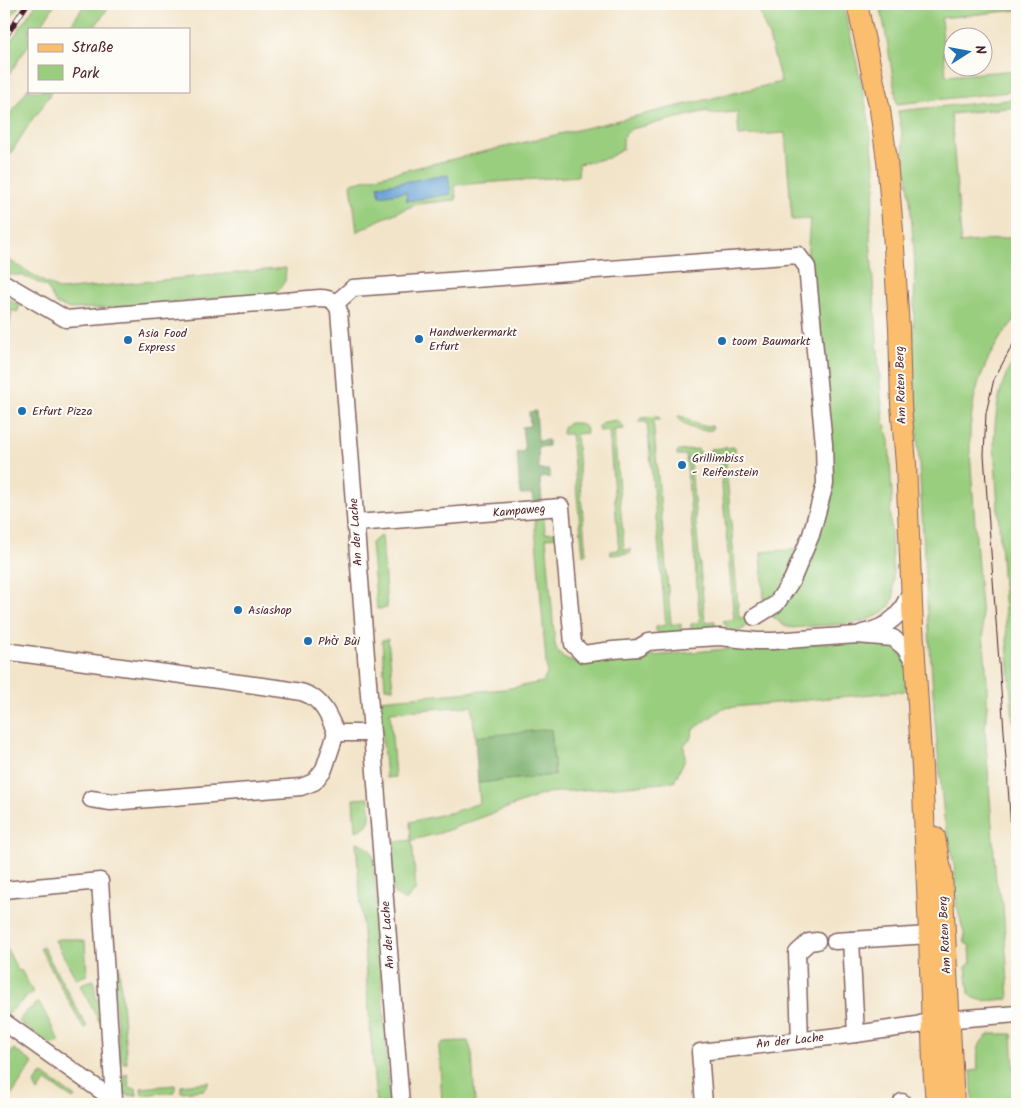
<svg xmlns="http://www.w3.org/2000/svg" width="1021" height="1108" font-family="Kalam,sans-serif">
<style>
.green{fill:#9ace7f;stroke:#727655;fill-rule:evenodd}
.forest{fill:#7bb16e;stroke:#62684c}
.water{fill:#64a1d5;stroke:#576080}
.lines{fill:none;stroke-linecap:round;stroke-linejoin:round}
.minor-casing{stroke:#856462;stroke-width:19}
.major-casing{stroke:#856462;stroke-width:22}
.minor{stroke:#fff;stroke-width:16}
.major{stroke:#fbbd6e;stroke-width:20}
.tram{stroke:#4a1f2b;stroke-width:1}
.rail-casing{stroke:#4a1f2b;stroke-width:5.5}
.rail{stroke:#fdfcf7;stroke-width:4;stroke-dasharray:11;stroke-linecap:butt}
.poi-dot{fill:#1f6fb2;stroke:#fdfcf7;stroke-width:2}
.labels{text-anchor:middle;dominant-baseline:central;stroke-width:4;stroke-linejoin:round;paint-order:stroke}
.poi-label{font-size:12px;fill:#4a1f2b;stroke:#fdfcf7;text-anchor:start}
.street-label{font-size:12px;fill:#4a1f2b;stroke:#fdfcf7}
</style>
<rect width="100%" height="100%" fill="#fdfcf7"/>
<filter id="ink" filterUnits="userSpaceOnUse"><feTurbulence type="fractalNoise" baseFrequency=".02" numOctaves="2"/><feDisplacementMap in="SourceGraphic" scale="10" xChannelSelector="R" yChannelSelector="G"/><feConvolveMatrix kernelMatrix="1 2 1 2 8 2 1 2 1" color-interpolation-filters="sRGB"/></filter>
<filter id="wash" filterUnits="userSpaceOnUse"><feTurbulence type="fractalNoise" baseFrequency=".0096" numOctaves="4" result="noise"/><feDisplacementMap in="SourceGraphic" scale="20" xChannelSelector="R" yChannelSelector="G"/><feGaussianBlur stdDeviation="1.12" result="paint"/><feColorMatrix in="noise" values="0 0 0 0 0 0 0 0 0 0 0 0 0 0 0 0 0 1.4 0 .05"/><feComposite in="paint" operator="in"/></filter>
<g filter="url(#wash)">
<rect width="100%" height="100%" fill="#f2e4c9"/>
<!-- green -->
<g class="green">
<polygon points="4,4 20,4 4,28"/>
<polygon points="36,4 55,4 39,29 29,29 29,44 4,82 4,51"/>
<polygon points="85,4 111,4 93,29 68,29"/>
<path d="M 756,4 L 843,4 L 860,76 L 869,120 L 876,181 L 871,215 L 870,237 L 881,397 L 884,420 L 889,441 L 892,496 L 890,515 L 894,595 C 889,626 838,624 815,626 C 809,626 793,629 788,627 C 782,625 776,619 772,616 L 828,486 L 807,260 L 810,219 L 792,220 L 785,133 L 739,136 L 737,112 L 712,114 L 707,111 L 631,129 L 623,137 L 623,149 L 608,158 L 579,164 L 578,176 L 455,185 L 456,200 L 417,204 L 379,220 L 357,232 L 351,183 L 781,82 L 769,37 ZM 448,175 L 407,201 L 406,192 L 378,186 Z"/>
<polygon points="880,4 940,4 941,9 998,4 1017,4 1017,10 941,18 946,76 1017,70 1017,91 897,104 887,40"/>
<polygon points="29,87 29,91 52,91 38,113 33,118 4,164 4,124"/>
<path d="M 1017,99 L 1017,107 L 951,114 L 961,238 L 960,243 L 1017,237 L 1017,317 L 1002,335 L 989,357 L 979,381 L 974,399 L 970,428 L 970,452 L 979,582 L 987,681 L 987,705 L 985,729 L 996,881 L 1003,905 L 1009,999 C 996,999 978,1005 969,993 L 966,967 L 971,962 L 970,946 L 965,943 L 964,933 L 957,907 L 954,865 L 944,818 L 935,722 L 926,586 L 913,355 L 915,266 L 910,200 L 901,127 L 898,111 Z"/>
<polygon points="4,257 43,281 60,290 286,268 285,281 276,294 102,308 69,309 56,304 47,287 21,275 7,275 4,273"/>
<polygon points="4,296 20,306 17,312 12,310 8,334 4,333"/>
<path d="M 1017,355 L 1017,720 L 1013,721 L 1002,573 L 994,443 C 995,421 997,400 1004,380 C 1007,371 1013,363 1017,355 Z"/>
<polygon points="656,416 661,419 653,421 671,625 681,624 681,630 677,634 658,633 656,631 656,627 666,625 647,422 638,422 641,418"/>
<path d="M 678,416 C 685,416 688,419 694,423 C 700,426 705,426 712,426 L 713,428 L 712,430 C 699,431 684,429 678,416 Z"/>
<polygon points="617,420 622,425 624,429 614,430 624,550 630,549 631,553 611,555 610,551 619,550 609,431 599,431 599,426 604,422"/>
<path d="M 569,423 C 579,423 584,422 587,433 L 576,434 L 586,554 L 583,555 L 571,434 L 562,434 L 563,427 Z"/>
<polygon points="735,447 735,452 725,453 739,618 749,617 748,625 742,630 731,631 727,627 723,621 734,619 719,453 709,453 710,449"/>
<polygon points="698,449 700,451 700,455 690,456 705,622 715,621 715,627 713,630 693,632 691,628 691,624 700,623 686,455 677,455 677,452 679,451"/>
<path d="M 536,516 L 544,516 L 545,533 L 556,532 L 556,537 L 546,538 L 555,645 C 561,660 567,661 581,663 L 766,645 L 869,641 L 888,643 L 903,656 L 908,671 L 910,686 L 904,691 L 723,708 L 693,730 L 690,740 L 684,745 L 685,759 L 674,782 L 547,793 L 440,833 L 412,840 L 416,889 L 406,901 L 394,894 L 389,843 L 411,840 L 410,822 L 453,812 L 480,803 L 478,783 L 555,775 L 551,730 L 475,737 L 472,706 L 390,712 L 395,777 L 386,778 L 379,700 L 505,689 L 543,682 L 547,674 L 535,526 Z"/>
<polygon points="382,535 387,608 377,609 371,543"/>
<polygon points="801,549 775,598 764,599 761,552"/>
<polygon points="388,639 393,688 385,687 382,640"/>
<path d="M 369,798 C 370,814 375,826 355,831 L 353,799 Z"/>
<path d="M 356,842 C 364,844 370,848 373,856 L 390,1104 L 376,1104 Z"/>
<polygon points="61,939 75,939 85,942 87,975 76,979 55,940"/>
<polygon points="43,947 87,1027 84,1029 40,948"/>
<polygon points="7,949 18,971 21,970 33,992 23,1000 9,1013 4,1011 4,950"/>
<polygon points="119,966 127,1063 123,1063 120,1059 113,974 115,969"/>
<polygon points="94,980 96,1000 101,999 103,1019 99,1021 80,986 83,985 83,983"/>
<polygon points="39,1002 60,1042 51,1045 18,1021 26,1012"/>
<path d="M 991,1034 L 1012,1034 L 1016,1104 L 973,1104 L 971,1071 L 978,1070 C 977,1055 976,1041 991,1034 Z"/>
<polygon points="468,1041 472,1053 475,1104 442,1104 439,1047 443,1042"/>
<polygon points="14,1049 33,1063 6,1104 4,1104 4,1063"/>
<polygon points="43,1074 75,1097 73,1099 46,1081 38,1092 34,1084 40,1076"/>
<path d="M 128,1074 L 129,1088 L 136,1088 L 137,1095 C 121,1097 122,1091 121,1078 L 124,1075 Z"/>
<polygon points="209,1082 204,1090 181,1092 181,1085"/>
<polygon points="175,1085 175,1092 142,1095 141,1088"/>
</g>
<!-- forest -->
<g class="forest">
<polygon points="536,411 538,441 548,440 548,446 538,447 539,470 550,470 550,477 540,478 542,502 533,504 532,494 520,494 517,452 525,451 522,427 530,426 529,412"/>
<polygon points="551,729 555,775 478,783 475,737"/>
</g>
<!-- water -->
<polygon class="water" points="448,175 451,194 407,201 406,192 380,196 378,186"/>
</g>
<g filter="url(#ink)">
<g class="lines">
<!-- minor casing -->
<g class="minor-casing">
<g id="minor">
<path d="M 4,283 L 66,319 L 320,298 C 330,298 336,301 339,311 L 401,1104"/>
<polyline points="336,303 353,288 798,255 807,267 824,444 825,484 811,535 792,580 776,604 755,617"/>
<polyline points="356,523 561,507 573,644 583,654 613,650 638,648 648,642 686,639 720,637 757,641 773,641 857,635 893,638 904,647 915,664"/>
<path d="M 862,633 C 873,631 886,626 894,618 C 902,612 906,600 911,592"/>
<path d="M 4,651 L 284,689 C 291,691 298,691 304,693 C 322,699 329,716 336,733 L 371,733"/>
<polyline points="91,799 111,802 301,787 314,782 324,769 336,733"/>
<polyline points="4,890 100,881 114,1100"/>
<polyline points="835,941 851,940"/>
<polyline points="4,1022 114,1100 115,1104"/>
<polyline points="856,1034 851,940 929,935"/>
<polyline points="800,1040 797,953 809,942 817,941"/>
<polyline points="902,1102 902,1104"/>
<polyline points="704,1104 700,1052 856,1034 917,1025 931,1021 1017,1014"/>
</g>
</g>
<!-- major casing -->
<g class="major-casing">
<g id="major">
<polyline points="857,4 880,110 887,160 893,231 899,328 901,405 906,464 913,626 922,768 929,935 933,1065 936,1104"/>
<polyline points="935,837 942,875 954,1104"/>
</g>
</g>
<!-- minor -->
<use href="#minor" class="minor"/>
<!-- major -->
<use href="#major" class="major"/>
<!-- tram -->
<polyline class="tram" points="1017,337 994,379 986,413 984,455 1017,911"/>
<!-- rail casing -->
<g class="rail-casing">
<polyline id="rail" points="4,39 27,4"/>
</g>
<!-- rail -->
<use href="#rail" class="rail"/>
</g>
</g>
<!-- markers -->
<g class="poi-dot">
<circle cx="419" cy="339" r="5"/>
<circle cx="128" cy="340" r="5"/>
<circle cx="722" cy="341" r="5"/>
<circle cx="22" cy="411" r="5"/>
<circle cx="682" cy="465" r="5"/>
<circle cx="238" cy="610" r="5"/>
<circle cx="308" cy="641" r="5"/>
</g>
<g class="labels">
<!-- poi labels -->
<g class="poi-label">
<text x="429" y="332">Handwerkermarkt<tspan x="429" dy="14">Erfurt</tspan></text>
<text x="138" y="333">Asia Food<tspan x="138" dy="14">Express</tspan></text>
<text x="732" y="341">toom Baumarkt</text>
<text x="32" y="411">Erfurt Pizza</text>
<text x="692" y="458">Grillimbiss<tspan x="692" dy="14">- Reifenstein</tspan></text>
<text x="248" y="610">Asiashop</text>
<text x="318" y="641">Phở Bùi</text>
</g>
<!-- street labels -->
<g class="street-label">
<text transform="translate(901 385) rotate(-92)">Am Roten Berg</text>
<text transform="translate(519 511) rotate(-5)">Kampaweg</text>
<text transform="translate(356 532) rotate(-94)">An der Lache</text>
<text transform="translate(388 935) rotate(-94)">An der Lache</text>
<text transform="translate(945 935) rotate(-93)">Am Roten Berg</text>
<text transform="translate(790 1041) rotate(-6)">An der Lache</text>
</g>
</g>
<!-- margin -->
<rect width="1021" height="1108" fill="none" stroke="#fdfcf7" stroke-width="20"/>
<!-- legend -->
<rect x="28" y="28" width="162" height="65" fill="#fdfcf7" stroke="#b5a4a5"/>
<rect x="38" y="44" width="25" height="8" fill="#fbbd6e" stroke="#b5a4a5"/>
<text x="72" y="52" font-size="15" fill="#4a1f2b">Straße</text>
<rect x="38" y="65" width="25" height="15" fill="#9ace7f" stroke="#b5a4a5"/>
<text x="72" y="78" font-size="15" fill="#4a1f2b">Park</text>
<!-- north arrow -->
<g transform="translate(968 52) rotate(79)"><circle r="24" fill="#fdfcf7" stroke="#b5a4a5"/>
<path d="M0-4L9 19L0 12L-9 19Z" fill="#1f6fb2"/>
<text y="-8" font-size="14" font-weight="bold" text-anchor="middle" fill="#4a1f2b">N</text>
</g>
</svg>
